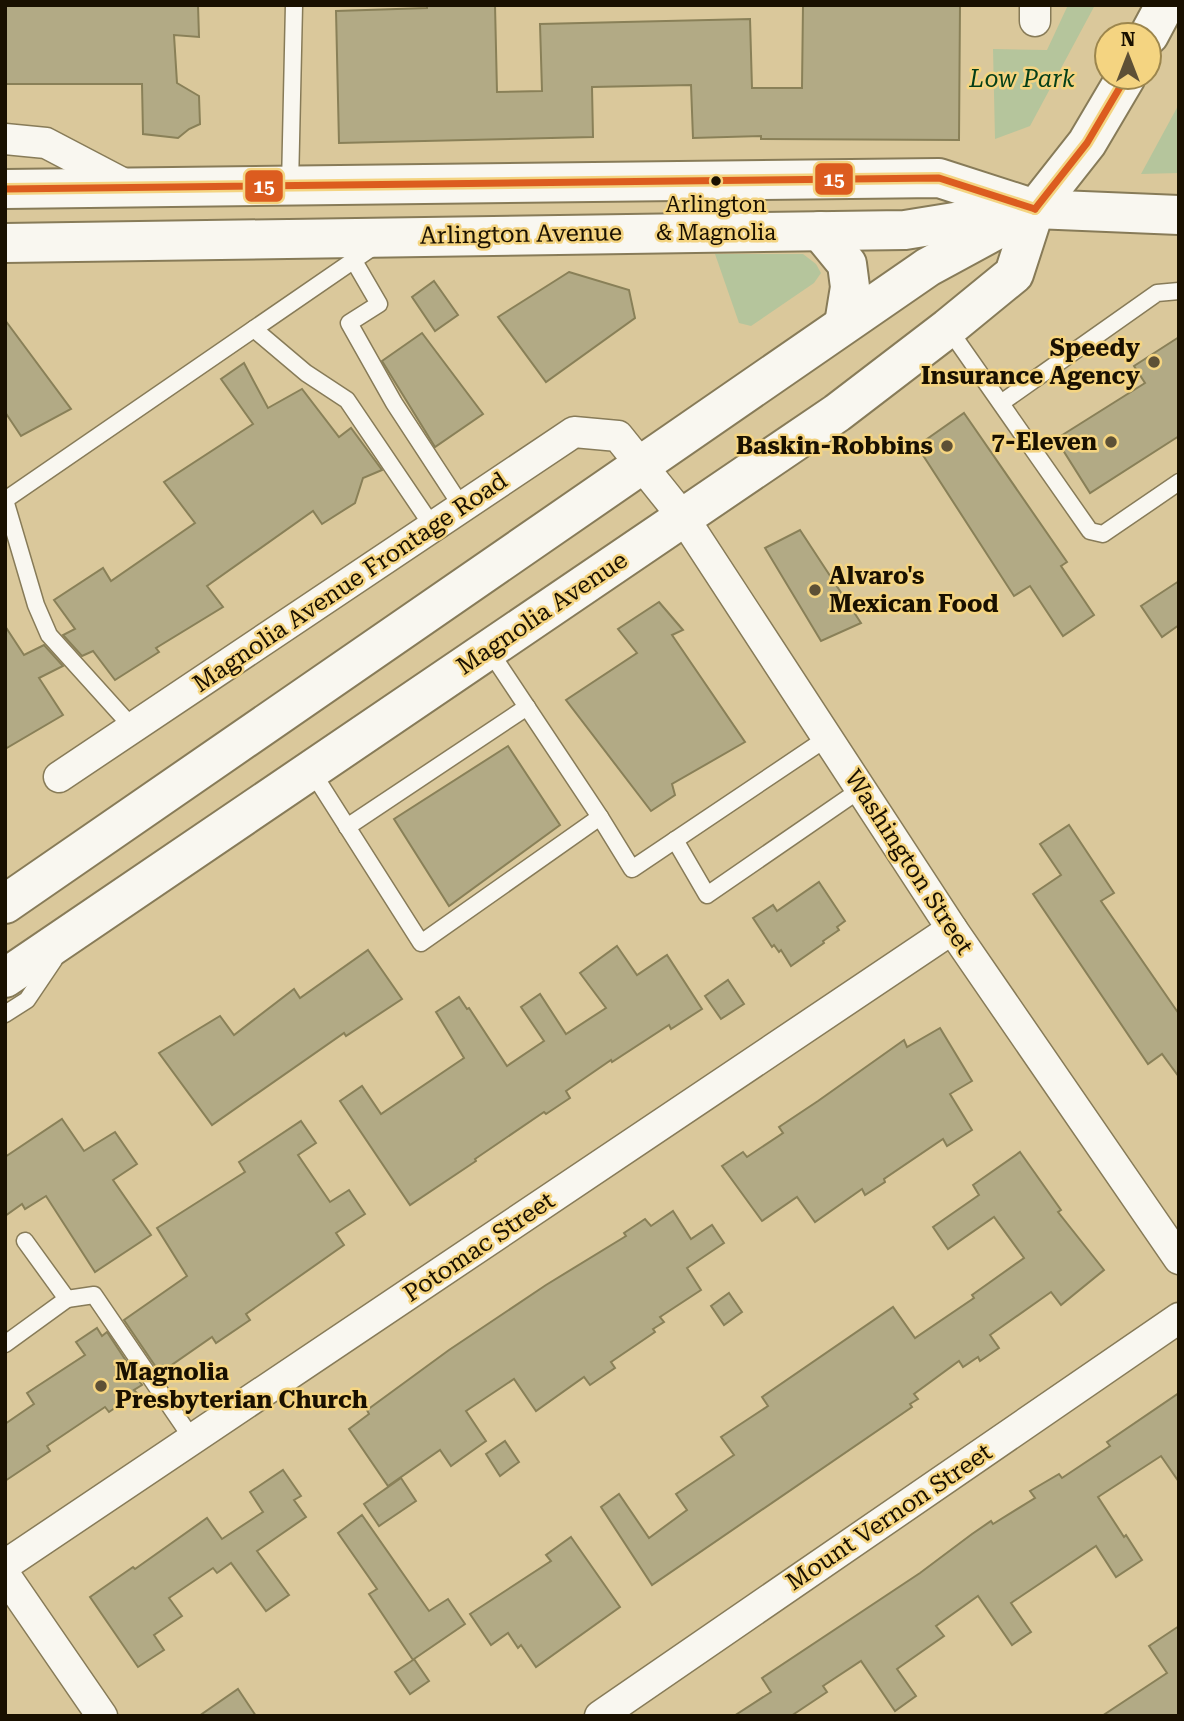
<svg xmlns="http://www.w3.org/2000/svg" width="1184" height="1721" font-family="'Roboto Serif',serif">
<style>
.green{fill:#b5c59c}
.building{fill:#b2aa85;stroke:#898058;stroke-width:2}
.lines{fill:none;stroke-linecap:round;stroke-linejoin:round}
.service-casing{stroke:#877b58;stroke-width:19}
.minor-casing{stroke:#877b58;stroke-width:33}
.primary-casing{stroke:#877b58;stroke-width:42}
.service{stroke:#f9f7f0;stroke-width:16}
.minor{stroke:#f9f7f0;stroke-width:30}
.primary{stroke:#f9f7f0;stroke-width:38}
.bus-1-casing{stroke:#f4d481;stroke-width:12}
.bus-1{stroke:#dc5c1f;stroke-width:7}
.bus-dot{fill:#191000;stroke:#f4d481;stroke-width:2.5}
.poi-dot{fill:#5d5036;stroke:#f4d481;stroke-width:2.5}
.labels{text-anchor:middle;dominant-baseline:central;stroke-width:5;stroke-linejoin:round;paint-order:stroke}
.bus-label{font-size:22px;fill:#191000;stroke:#f4d481}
.park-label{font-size:24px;font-style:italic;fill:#033e18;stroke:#f4d481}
.street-label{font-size:24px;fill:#191000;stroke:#f4d481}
.poi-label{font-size:24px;font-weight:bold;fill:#191000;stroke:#f4d481;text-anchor:end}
.line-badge{stroke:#f4d481;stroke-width:2.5}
.badge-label{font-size:19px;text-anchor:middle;font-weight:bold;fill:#fff}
</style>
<rect width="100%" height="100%" fill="#dac89b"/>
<!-- green -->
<g class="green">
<polygon points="1068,5 1095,5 1030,126 995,139 993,49 1047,50"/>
<polygon points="1179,104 1179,173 1141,174"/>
<polygon points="715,254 803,254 816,264 821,273 814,283 751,326 739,323"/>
</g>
<!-- building -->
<g class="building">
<polygon points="5,5 198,5 199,37 174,35 177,83 199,96 200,124 189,129 178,138 143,134 142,84 5,84"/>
<polygon points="427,5 495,5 497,92 542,91 540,24 750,19 752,88 802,88 803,5 960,5 959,140 761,139 761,136 693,138 691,85 592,87 593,137 339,143 336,11 427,8"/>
<polygon points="569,272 629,290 635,318 546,382 498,317"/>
<polygon points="434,281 458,315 435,331 412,297"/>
<polygon points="5,320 71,409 21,436 5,412"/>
<polygon points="422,333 483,414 435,447 382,361"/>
<polygon points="1179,337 1179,436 1090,493 1056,439 1145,383 1134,366"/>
<polygon points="244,363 268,408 302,389 339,437 351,428 382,470 363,478 355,503 322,524 313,511 207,586 223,607 156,648 159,652 115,680 93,651 82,656 63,635 75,629 54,600 103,568 111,581 195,523 164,482 253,424 221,379"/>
<polygon points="964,413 1067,562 1061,566 1094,615 1063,636 1030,586 1014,596 917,446"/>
<polygon points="800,530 861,623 821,641 765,548"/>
<polygon points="1179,581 1179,625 1162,637 1141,606"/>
<polygon points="659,602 683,630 672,635 745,742 672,784 675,795 651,811 566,700 637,653 618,629"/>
<polygon points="5,626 24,655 44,645 63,666 39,678 63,715 5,749"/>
<polygon points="508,746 560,825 449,906 394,819"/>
<polygon points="1069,825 1114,893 1101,901 1179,1014 1179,1077 1162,1054 1148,1064 1033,894 1061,875 1040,844"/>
<polygon points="819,882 845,921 837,927 839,930 823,941 824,943 791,966 781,950 779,952 774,945 772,947 753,918 773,905 777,911"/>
<polygon points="617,946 637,975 667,955 702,1009 671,1029 669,1025 612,1062 611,1060 566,1091 570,1098 546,1114 544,1112 475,1159 476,1161 410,1205 340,1101 362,1086 381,1114 464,1058 436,1012 459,997 467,1009 469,1008 507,1066 544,1041 521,1007 540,994 566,1034 606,1008 580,973"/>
<polygon points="368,950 402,999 346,1036 344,1033 212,1125 159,1053 220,1016 234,1035 294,989 300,998"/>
<polygon points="728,980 744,1004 721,1019 705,996"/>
<polygon points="940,1028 972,1081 950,1094 972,1130 947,1146 943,1139 884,1179 885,1182 865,1195 862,1189 815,1222 797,1197 762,1221 722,1166 743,1152 747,1157 783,1133 779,1127 818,1101 904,1040 907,1047"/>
<polygon points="62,1119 84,1151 115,1132 137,1164 113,1180 151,1235 95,1272 46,1196 25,1209 22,1204 5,1216 5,1157"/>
<polygon points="301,1121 316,1143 298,1155 330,1202 349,1190 365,1214 336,1233 344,1245 246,1314 250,1320 216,1343 212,1337 160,1373 124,1320 187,1276 157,1228 245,1172 239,1162"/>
<polygon points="1020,1152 1061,1210 1058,1212 1104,1270 1061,1305 1051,1292 990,1335 999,1348 980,1361 978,1357 963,1367 959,1361 914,1394 918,1399 910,1404 912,1407 652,1585 601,1507 619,1494 649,1538 687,1510 676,1494 734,1455 721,1437 768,1406 762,1397 893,1307 915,1338 974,1298 972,1295 1024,1258 994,1217 948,1249 933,1227 979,1195 973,1185"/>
<polygon points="673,1211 691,1239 712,1225 724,1243 687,1268 701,1290 660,1317 664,1322 653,1329 655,1332 611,1362 615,1368 590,1385 584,1377 536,1411 514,1379 466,1411 486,1441 451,1466 440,1450 388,1486 349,1429 369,1414 367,1410 449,1350 546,1285 626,1236 624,1233 645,1219 651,1226"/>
<polygon points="729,1293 742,1312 724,1325 711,1306"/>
<polygon points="97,1328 102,1336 107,1332 142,1385 134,1390 137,1393 109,1412 105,1407 47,1446 50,1451 5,1481 5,1424 34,1404 27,1393 85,1355 76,1342"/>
<polygon points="1179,1393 1179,1482 1161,1456 1098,1497 1124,1537 1126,1535 1142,1560 1116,1577 1096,1546 1011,1603 1031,1632 1012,1645 978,1596 936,1626 944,1636 897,1669 916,1696 895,1711 861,1661 823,1686 827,1692 791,1716 734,1716 771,1692 762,1678 920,1573 972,1534 991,1521 993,1524 1035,1498 1030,1491 1059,1474 1062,1478 1110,1446 1107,1442"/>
<polygon points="505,1441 519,1462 500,1476 486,1454"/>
<polygon points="283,1470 301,1496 294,1500 306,1517 257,1551 289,1595 266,1611 231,1563 217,1573 213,1568 169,1598 182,1616 154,1635 164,1650 138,1667 90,1597 133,1567 135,1569 207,1518 222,1539 263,1512 250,1492"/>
<polygon points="401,1478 416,1501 379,1526 364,1504"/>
<polygon points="362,1515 429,1611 448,1599 465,1624 414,1659 429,1681 410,1694 395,1672 413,1660 369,1594 377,1589 338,1533"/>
<polygon points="571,1537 620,1607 536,1667 521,1645 518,1648 508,1633 491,1645 470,1614 551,1561 546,1555"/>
<polygon points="1179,1626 1179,1716 1102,1716 1167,1673 1149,1646"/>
<polygon points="238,1689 256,1716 199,1716"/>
</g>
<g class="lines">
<!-- service casing -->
<g class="service-casing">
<g id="service">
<polyline points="290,186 294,5"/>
<polyline points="354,261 379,304 349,323 394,403 462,507"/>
<polyline points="948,328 1090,531 1103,534 1179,482"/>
<polyline points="254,329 306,373 347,400 433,527"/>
<polyline points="1001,403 1157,293 1179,291"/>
<polyline points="5,500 376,245"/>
<polyline points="5,500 36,605 49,635 133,728"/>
<polyline points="311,770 421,943 600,817 489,650"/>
<polyline points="600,817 632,869 827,738"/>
<polyline points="347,827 527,707"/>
<polyline points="675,840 707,895 861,789"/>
<polyline points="5,1014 27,1000 54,960"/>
<polyline points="67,1299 94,1295 193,1440"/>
<polyline points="5,1344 67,1299 25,1241"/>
</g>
</g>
<!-- minor casing -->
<g class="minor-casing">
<g id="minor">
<polyline points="1035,5 1035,21"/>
<polyline points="5,139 46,143 130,187"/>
<polyline points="59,777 574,432 618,436 683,517 952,929 1179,1259"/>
<polyline points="5,1565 952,929"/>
<polyline points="5,1575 102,1716"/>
<polyline points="600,1716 1179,1318"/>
</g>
</g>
<!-- primary casing -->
<g class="primary-casing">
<g id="primary">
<polyline points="1149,35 1165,5"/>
<polyline points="5,189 939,178 1029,207"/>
<polyline points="820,231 847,264 850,287 844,324"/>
<polyline points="5,243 905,230 1035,209 1179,215"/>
<polyline points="5,904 928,267 1035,209"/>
<polyline points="5,978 837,413 948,328 1014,274 1035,209 1087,143 1126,77"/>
</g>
</g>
<!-- service -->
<use href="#service" class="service"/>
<!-- minor -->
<use href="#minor" class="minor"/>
<!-- primary -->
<use href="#primary" class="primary"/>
<!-- bus-1 casing -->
<g class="bus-1-casing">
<g id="bus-1">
<polyline points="5,189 939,178 1035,209"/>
<polyline points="1035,209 1087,143 1126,77"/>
</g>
</g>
<!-- bus-1 -->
<use href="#bus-1" class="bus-1"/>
</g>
<!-- markers -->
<circle class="bus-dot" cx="716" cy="181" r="6"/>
<g class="poi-dot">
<circle cx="1154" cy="362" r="7"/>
<circle cx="1111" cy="442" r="7"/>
<circle cx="947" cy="446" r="7"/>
<circle cx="815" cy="590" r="7"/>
<circle cx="101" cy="1386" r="7"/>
</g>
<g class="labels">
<!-- bus labels -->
<g class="bus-label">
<text x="716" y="204">Arlington<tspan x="716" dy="28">&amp; Magnolia</tspan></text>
</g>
<!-- park labels -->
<g class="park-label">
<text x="1022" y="79">Low Park</text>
</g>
<!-- street labels -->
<g class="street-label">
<text transform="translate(521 234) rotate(-1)">Arlington Avenue</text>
<text transform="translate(350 582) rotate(-34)">Magnolia Avenue Frontage Road</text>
<text transform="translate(542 613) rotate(-34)">Magnolia Avenue</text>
<text transform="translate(909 862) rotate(57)">Washington Street</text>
<text transform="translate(479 1247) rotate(-34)">Potomac Street</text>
<text transform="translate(889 1517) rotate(-34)">Mount Vernon Street</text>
</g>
<!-- poi labels -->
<g class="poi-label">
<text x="1140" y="348">Speedy<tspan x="1140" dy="28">Insurance Agency</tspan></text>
<text x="1097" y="442">7-Eleven</text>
<text x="933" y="446">Baskin-Robbins</text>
<text x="829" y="576" text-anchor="start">Alvaro's<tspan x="829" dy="28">Mexican Food</tspan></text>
<text x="115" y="1372" text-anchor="start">Magnolia<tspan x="115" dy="28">Presbyterian Church</tspan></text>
</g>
</g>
<g class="line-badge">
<rect x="814" y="162" width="40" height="34" rx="7" fill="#dc5c1f"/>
<rect x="244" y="169" width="40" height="34" rx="7" fill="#dc5c1f"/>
</g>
<g class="badge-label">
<text x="834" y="186">15</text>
<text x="264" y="193">15</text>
</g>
<!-- border -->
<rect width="1184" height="1721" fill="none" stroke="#191000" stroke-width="14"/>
<!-- north arrow -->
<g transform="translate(1128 56)"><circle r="33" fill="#f4d481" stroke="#9c864d" stroke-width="2"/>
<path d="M0-5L12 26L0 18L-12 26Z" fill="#5d5036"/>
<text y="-10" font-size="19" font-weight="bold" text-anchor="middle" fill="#191000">N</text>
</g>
</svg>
